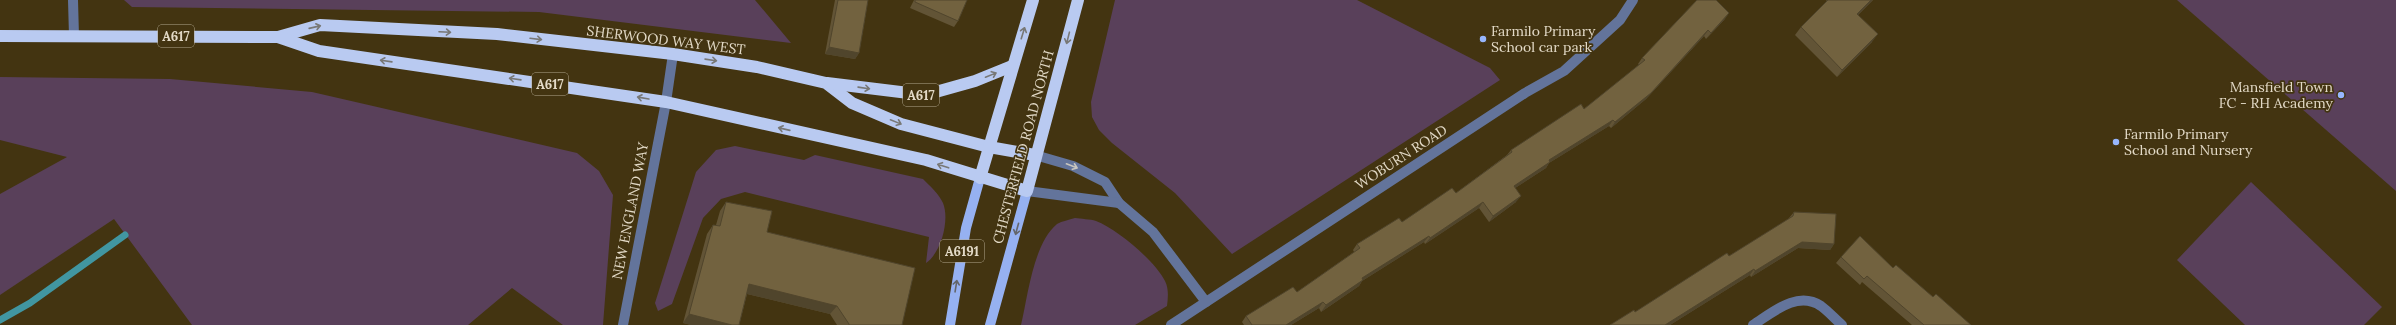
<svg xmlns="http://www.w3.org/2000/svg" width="2396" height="325" font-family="Lora,serif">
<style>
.green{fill:#59405a}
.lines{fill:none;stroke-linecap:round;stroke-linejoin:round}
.stream{stroke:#4196a1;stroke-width:7}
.minor{stroke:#63749b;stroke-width:10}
.major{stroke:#96b1f1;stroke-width:10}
.highway{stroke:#b9caf1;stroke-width:12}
.wall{fill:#625436}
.shaded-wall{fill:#50452c}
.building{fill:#72623f;stroke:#50452c}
.oneway{stroke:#787876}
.oneway2{stroke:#c9c6be}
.oneway3{stroke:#64666b}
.poi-dot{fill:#97b6fd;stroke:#433411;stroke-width:1.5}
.labels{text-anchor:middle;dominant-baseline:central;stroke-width:3.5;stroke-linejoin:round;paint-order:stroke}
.shield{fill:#433411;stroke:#b3a890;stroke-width:1}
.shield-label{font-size:13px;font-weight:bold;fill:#e3dac7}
.poi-label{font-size:14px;fill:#e3dac7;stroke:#433411;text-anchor:start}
.street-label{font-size:14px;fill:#e3dac7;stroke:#433411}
</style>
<rect width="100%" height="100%" fill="#433411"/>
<!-- green -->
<g class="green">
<polygon points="124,0 755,0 791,43 539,12 132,7"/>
<polygon points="1115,0 1357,0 1490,68 1500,80 1232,254 1175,193 1112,143 1099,130 1092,117 1091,102"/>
<polygon points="2177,0 2396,0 2396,191"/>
<polygon points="0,77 170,79 312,92 577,153 599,171 613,195 603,325 563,325 512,288 468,325 192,325 114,219 0,295 0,194 67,157 0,140"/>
<path d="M 735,146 L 804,160 L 815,155 L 923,179 C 930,186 939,194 943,203 C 950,220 941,253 926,263 L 929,237 L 745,192 L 721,199 L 703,218 L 672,304 L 658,311 L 655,303 L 696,172 L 716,150 Z"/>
<polygon points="2251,182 2382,307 2364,325 2245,325 2177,260"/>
<path d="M 1075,218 C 1081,219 1090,219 1096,221 C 1117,229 1155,261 1165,281 C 1169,289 1168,298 1167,306 L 1135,325 L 1021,325 C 1028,296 1033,244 1057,224 C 1062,221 1069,220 1075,218 Z"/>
</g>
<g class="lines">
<!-- stream -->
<polyline class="stream" points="0,320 30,303 125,235"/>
<!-- minor -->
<g class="minor">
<polyline points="73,0 74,36"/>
<polyline points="1035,155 1073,166 1105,182 1119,203 1153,232 1206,302"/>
<polyline points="1027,191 1119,203"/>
<polyline points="623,325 666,102 673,54"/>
<polyline points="1171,325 1525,93 1564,71 1620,20 1633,0"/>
<path d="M 1753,325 C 1772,313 1797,290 1821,306 C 1828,311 1835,319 1842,325"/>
</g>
<!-- major -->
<g class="major">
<polyline points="950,325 966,228 980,178"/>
<polyline points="990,325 1027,191"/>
</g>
<!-- highway -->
<g class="highway">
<polyline points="0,36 278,37 320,25 497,34 673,54 757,67 826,83 852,103 901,124 989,147 1035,155"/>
<polyline points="278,37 319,51 666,102 926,160 1027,191 1078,0"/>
<polyline points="827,83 925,95 975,81 1012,66"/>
<polyline points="980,178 1033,0"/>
</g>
</g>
<!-- wall -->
<g class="wall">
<polygon points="835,0 868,0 859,53 855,59 825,54"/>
<polygon points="914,0 967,0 958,21 954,27 910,8"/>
<polygon points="1826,0 1873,0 1858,15 1872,42 1837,77 1795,35 1801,27 1827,1"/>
<polygon points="1725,19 1706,39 1704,36 1646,99 1611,128 1609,126 1549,163 1546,168 1515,188 1516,202 1489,222 1479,208 1425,244 1424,242 1362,281 1359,286 1321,312 1319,308 1291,325 1244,325 1242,322 1246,316 1297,292 1354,252 1353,250 1357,244 1402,222 1456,193 1507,155 1511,150 1584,109 1639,65 1638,64 1642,58"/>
<polygon points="726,202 767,232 902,325 837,325 830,314 747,294 739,325 691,325 683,323 707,234 713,225 716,225 720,211"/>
<polygon points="1794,212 1834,244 1830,250 1798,248 1751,277 1750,275 1670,325 1610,325 1635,312 1729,256 1789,219 1789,218"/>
<polygon points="1841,257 1893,268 1971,325 1912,325 1862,282 1860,285 1836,263"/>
</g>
<!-- shaded-wall -->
<g class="shaded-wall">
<polygon points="1871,0 1873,0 1852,21 1857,14"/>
<polygon points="1729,13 1725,19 1706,39 1711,33"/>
<polygon points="1708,30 1704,36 1646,99 1611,128 1615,122"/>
<polygon points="1878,34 1872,42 1837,77 1842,70"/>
<polygon points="829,47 859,53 855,59 825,54"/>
<polygon points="1613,120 1609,126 1549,163 1546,168 1509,192 1514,186 1549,160"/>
<polygon points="1521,196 1516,202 1489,222 1493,216"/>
<polygon points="1483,202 1479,208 1425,244 1430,238"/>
<polygon points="1429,236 1424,242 1362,281 1359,286 1321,312 1326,305 1362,278"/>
<polygon points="1802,242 1834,244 1830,250 1798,248 1751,277 1755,271"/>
<polygon points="1754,269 1750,275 1670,325 1665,325"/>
<polygon points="749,284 837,306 830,314 743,293"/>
<polygon points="1323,302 1319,308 1291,325 1286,325"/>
<polygon points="689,314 732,325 691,325 683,323"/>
</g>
<!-- building -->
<g class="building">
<polygon points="838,0 868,0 859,53 829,47"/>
<polygon points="915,0 967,0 958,21 915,2"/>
<polygon points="1697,0 1716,0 1729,13 1711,33 1708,30 1651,93 1615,122 1613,120 1549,160 1550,162 1514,186 1521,196 1493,216 1483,202 1430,238 1429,236 1362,278 1363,280 1326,305 1323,302 1286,325 1252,325 1246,316 1293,287 1297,292 1360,248 1357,244 1399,218 1402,222 1452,188 1456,193 1512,152 1511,150 1581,104 1584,109 1645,60 1642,58"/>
<polygon points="1828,0 1871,0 1857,14 1878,34 1842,70 1801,27"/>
<polygon points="726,202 772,211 767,232 915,268 902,325 849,325 849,324 837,306 749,284 739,325 732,325 689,314 713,225 720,226"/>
<polygon points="1794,212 1836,214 1834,244 1802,242 1755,271 1754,269 1665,325 1610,325 1634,310 1635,312 1727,253 1729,256 1793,216"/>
<polygon points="1860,236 1893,268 1896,265 1933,297 1936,294 1971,325 1924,325 1867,276 1864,279 1841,257"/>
</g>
<!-- one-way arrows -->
<defs><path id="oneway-shaft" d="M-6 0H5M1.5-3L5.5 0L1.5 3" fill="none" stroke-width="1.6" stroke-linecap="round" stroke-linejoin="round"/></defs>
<g class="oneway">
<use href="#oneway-shaft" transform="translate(315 27) rotate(-13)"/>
<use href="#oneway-shaft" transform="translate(445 32) rotate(3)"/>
<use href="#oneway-shaft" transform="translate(1023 33) rotate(-73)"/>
<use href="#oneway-shaft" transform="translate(1068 38) rotate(104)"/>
<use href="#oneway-shaft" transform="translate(536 39) rotate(7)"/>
<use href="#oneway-shaft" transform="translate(711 60) rotate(8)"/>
<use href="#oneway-shaft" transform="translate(386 61) rotate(-172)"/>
<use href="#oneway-shaft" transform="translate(991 75) rotate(-22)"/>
<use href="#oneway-shaft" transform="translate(515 79) rotate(-172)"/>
<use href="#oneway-shaft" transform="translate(864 88) rotate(8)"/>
<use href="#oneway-shaft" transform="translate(643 98) rotate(-170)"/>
<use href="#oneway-shaft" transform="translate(896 122) rotate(22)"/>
<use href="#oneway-shaft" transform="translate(784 129) rotate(-167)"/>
<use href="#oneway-shaft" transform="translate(943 166) rotate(-162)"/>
</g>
<use class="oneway2" href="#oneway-shaft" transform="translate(1072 166) rotate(21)"/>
<g class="oneway3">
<use href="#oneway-shaft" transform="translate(1017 229) rotate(105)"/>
<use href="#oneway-shaft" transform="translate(956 286) rotate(-81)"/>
</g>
<!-- markers -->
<g class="poi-dot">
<circle cx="1483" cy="39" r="4"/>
<circle cx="2341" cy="95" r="4"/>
<circle cx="2116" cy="142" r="4"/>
</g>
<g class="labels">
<!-- shield labels -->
<g class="shield">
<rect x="158" y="25" width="36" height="22" rx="3"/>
<rect x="532" y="73" width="36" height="22" rx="3"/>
<rect x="903" y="84" width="36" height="22" rx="3"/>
<rect x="940" y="240" width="44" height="22" rx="3"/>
</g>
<g class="shield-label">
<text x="176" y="36">A617</text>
<text x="550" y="84">A617</text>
<text x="921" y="95">A617</text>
<text x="962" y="251">A6191</text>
</g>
<!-- poi labels -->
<g class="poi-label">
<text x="1491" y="31">Farmilo Primary<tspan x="1491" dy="16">School car park</tspan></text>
<text x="2333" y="87" text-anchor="end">Mansfield Town<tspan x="2333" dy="16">FC - RH Academy</tspan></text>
<text x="2124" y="134">Farmilo Primary<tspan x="2124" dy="16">School and Nursery</tspan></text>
</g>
<!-- street labels -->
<g class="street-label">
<text transform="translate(666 40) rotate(7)">SHERWOOD WAY WEST</text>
<text transform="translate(1023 147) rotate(-75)">CHESTERFIELD ROAD NORTH</text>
<text transform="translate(1401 157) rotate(-33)">WOBURN ROAD</text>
<text transform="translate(630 211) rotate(-79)">NEW ENGLAND WAY</text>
</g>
</g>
</svg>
